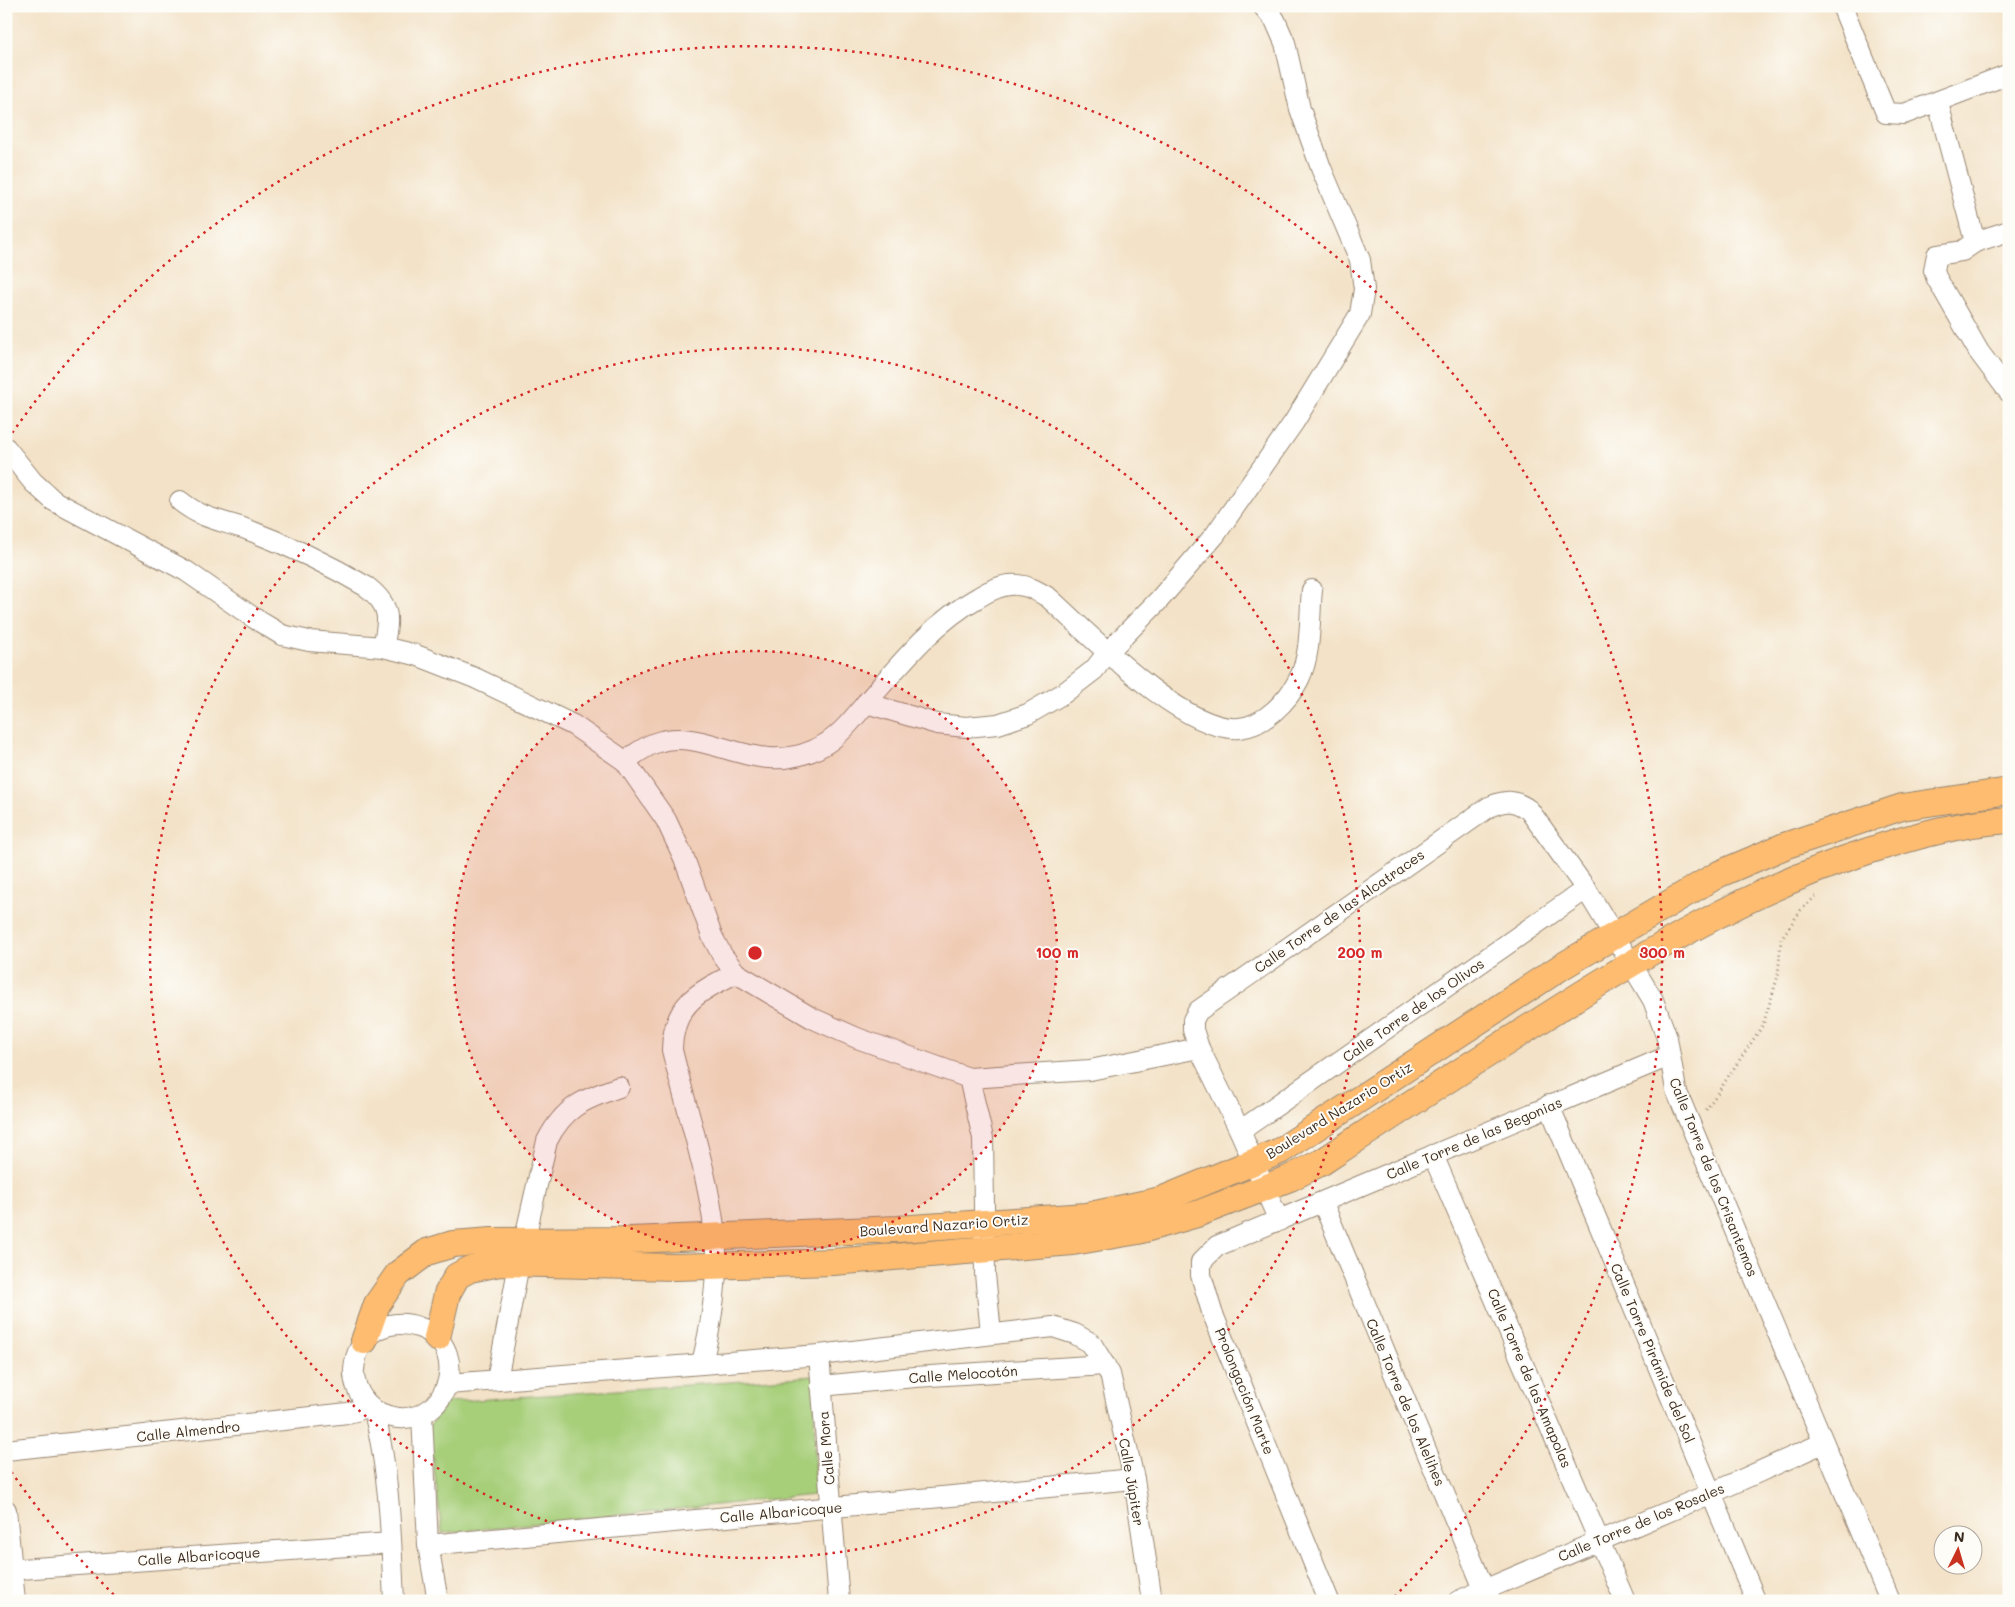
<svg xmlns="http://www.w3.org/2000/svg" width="2015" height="1607" font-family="Mali,sans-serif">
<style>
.green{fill:#a7cf7a;stroke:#717c4c}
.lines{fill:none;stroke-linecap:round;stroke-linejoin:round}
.minor-casing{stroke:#978672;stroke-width:22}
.major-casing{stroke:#978672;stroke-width:28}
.path{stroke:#978672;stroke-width:3;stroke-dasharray:1 4;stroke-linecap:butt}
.minor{stroke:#fff;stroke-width:20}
.major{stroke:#fdbc6f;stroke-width:26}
.ring{fill:none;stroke:#d62828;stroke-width:2.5;stroke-dasharray:2.5 5}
.labels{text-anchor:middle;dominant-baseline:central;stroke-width:4;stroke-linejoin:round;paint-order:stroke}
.street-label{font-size:14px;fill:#3b2a1e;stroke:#fdfcf7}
.centre{fill:#d62828;stroke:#fdfcf7;stroke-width:2.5}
.ring-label{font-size:15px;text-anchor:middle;font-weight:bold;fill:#d62828;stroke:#fdfcf7;stroke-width:4;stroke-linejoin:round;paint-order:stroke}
</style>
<rect width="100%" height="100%" fill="#fdfcf7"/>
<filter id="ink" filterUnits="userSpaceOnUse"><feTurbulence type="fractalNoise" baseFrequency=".02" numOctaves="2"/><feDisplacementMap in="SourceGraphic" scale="10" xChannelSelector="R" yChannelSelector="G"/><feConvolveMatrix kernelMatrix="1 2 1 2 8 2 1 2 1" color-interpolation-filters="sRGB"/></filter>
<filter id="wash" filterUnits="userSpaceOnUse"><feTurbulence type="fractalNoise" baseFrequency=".0096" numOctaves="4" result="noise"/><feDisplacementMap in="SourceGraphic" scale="20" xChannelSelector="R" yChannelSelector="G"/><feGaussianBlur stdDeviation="1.12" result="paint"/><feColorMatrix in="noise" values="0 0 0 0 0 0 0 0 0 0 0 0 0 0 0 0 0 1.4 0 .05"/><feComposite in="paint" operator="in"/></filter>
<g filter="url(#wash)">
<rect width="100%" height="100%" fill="#f3e2c7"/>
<!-- green -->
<polygon class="green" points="815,1376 814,1495 442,1533 429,1427 447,1402"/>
</g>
<g filter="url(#ink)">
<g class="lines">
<!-- minor casing -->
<g class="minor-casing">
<g id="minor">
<polyline points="1842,6 1886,113 1904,114 2009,74"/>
<polyline points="1938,103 1975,242"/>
<polyline points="2009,231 1975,242 1962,251 1937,255 1934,270 1936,277 1979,352 2009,392"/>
<polyline points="6,448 33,482 54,501 186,571 254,618 282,635 309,641 383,647 416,655 475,678 573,725 625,761 666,820 684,858 712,936 722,955 736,973 812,1018 857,1038 969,1078 1090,1070 1199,1048"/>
<path d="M 180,501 C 201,518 218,520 243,528 C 286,544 328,564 367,587 C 392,606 389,620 383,647"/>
<polyline points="866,703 937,724 966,727 998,724 1028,714 1064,693 1094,670 1108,652 1158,601 1215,535 1294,422 1360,314 1364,289 1360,260 1321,168 1300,109 1285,43 1275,20 1263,6"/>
<path d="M 625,761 C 634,755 644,747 655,743 C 709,723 759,786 827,743 C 846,730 859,711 874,694 C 905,658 937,620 979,597 C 990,590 1005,583 1018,585 C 1030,586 1039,592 1049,598 C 1089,634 1184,733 1239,728 C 1264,726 1288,701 1299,679 C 1312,653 1309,618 1312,590"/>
<polyline points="969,1078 983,1138 985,1274 991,1333"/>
<polyline points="1549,1105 1756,1601"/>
<polyline points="1240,1131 1586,889"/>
<polyline points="1433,1155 1625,1601"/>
<polyline points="1323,1203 1489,1601"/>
<path d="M 1279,1221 L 1240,1131 L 1199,1048 L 1193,1030 L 1193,1020 L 1198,1011 L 1489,807 C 1505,800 1514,799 1529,810 L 1586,889 L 1653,1000 L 1667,1038 L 1676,1090 L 1890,1601"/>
<polyline points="819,1355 839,1601"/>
<path d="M 702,1363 C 712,1322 719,1278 715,1235 C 708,1172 687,1112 672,1050 C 673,1004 698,992 736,973"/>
<path d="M 497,1380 L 519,1264 L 547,1141 C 564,1107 584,1099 619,1087"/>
<polyline points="448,1384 819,1355 1053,1327 1075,1334 1091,1343 1110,1374 1134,1479 1152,1601"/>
<polyline points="821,1386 915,1377 1105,1365"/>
<path d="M 374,1410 C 442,1447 480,1347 418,1327 C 404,1322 391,1323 378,1329 C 363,1337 355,1353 354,1370 C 353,1380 358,1393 365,1401 C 368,1405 373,1407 374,1412 C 390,1473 391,1539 394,1601"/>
<polyline points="422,1414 428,1545 438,1601"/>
<polyline points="6,1450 348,1413 359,1410 365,1401"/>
<polyline points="6,1510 15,1601"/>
<polyline points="428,1545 1134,1479"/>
<polyline points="6,1570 391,1543"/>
<polyline points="1329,1601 1212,1312 1201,1275 1201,1262 1217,1246 1669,1056"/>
<polyline points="1458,1601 1712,1493 1823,1443"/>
</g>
</g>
<!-- major casing -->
<g class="major-casing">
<g id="major">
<path d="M 437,1338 L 447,1294 L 457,1276 L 470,1269 L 500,1263 L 676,1267 L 769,1264 L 833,1262 L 1073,1242 L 1138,1231 L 1197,1214 L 1290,1178 L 1322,1162 C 1394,1114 1467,1067 1541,1020 C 1647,952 1747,891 1868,851 C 1914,836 1961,823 2009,820"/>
<polyline points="364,1341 377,1304 398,1274 427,1252 453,1244 491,1241 630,1240 898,1229 1086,1216 1161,1200 1280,1151 1561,967 1719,874 1787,845 1902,807 2009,791"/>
</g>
</g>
<!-- path -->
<polyline class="path" points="1706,1110 1763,1025 1778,976 1781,939 1801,910 1816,896"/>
<!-- minor -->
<use href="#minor" class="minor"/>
<!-- major -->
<use href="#major" class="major"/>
</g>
</g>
<!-- distance rings -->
<circle cx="755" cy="953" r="302" fill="#d62828" fill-opacity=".12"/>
<g class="ring">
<circle cx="755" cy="953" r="302"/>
<circle cx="755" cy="953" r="605"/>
<path d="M119 1600A907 907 0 0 1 8 1467M8 439A907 907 0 1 1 1391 1600"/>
</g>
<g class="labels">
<!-- street labels -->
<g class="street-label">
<text transform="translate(1339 911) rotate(-35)">Calle Torre de las Alcatraces</text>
<text transform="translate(1413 1010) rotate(-35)">Calle Torre de los Olivos</text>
<text transform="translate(1339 1110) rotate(-32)">Boulevard Nazario Ortiz</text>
<text transform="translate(1474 1138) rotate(-23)">Calle Torre de las Begonias</text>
<text transform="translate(1714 1177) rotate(68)">Calle Torre de los Crisantemos</text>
<text transform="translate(944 1225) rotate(-4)">Boulevard Nazario Ortiz</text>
<text transform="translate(1653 1353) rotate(67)">Calle Torre Pirámide del Sol</text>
<text transform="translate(963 1374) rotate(-4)">Calle Melocotón</text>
<text transform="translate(1530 1378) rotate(67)">Calle Torre de las Amapolas</text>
<text transform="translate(1245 1391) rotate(68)">Prolongación Marte</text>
<text transform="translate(1406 1402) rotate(67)">Calle Torre de los Alelihes</text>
<text transform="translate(188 1431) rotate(-6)">Calle Almendro</text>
<text transform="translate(826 1448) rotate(-95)">Calle Mora</text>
<text transform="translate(1132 1482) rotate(80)">Calle Júpiter</text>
<text transform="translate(781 1512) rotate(-5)">Calle Albaricoque</text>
<text transform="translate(1641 1522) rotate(-23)">Calle Torre de los Rosales</text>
<text transform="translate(199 1556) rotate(-4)">Calle Albaricoque</text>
</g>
</g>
<circle cx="755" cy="953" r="8" class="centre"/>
<g class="ring-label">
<text x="1057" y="958">100 m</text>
<text x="1360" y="958">200 m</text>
<text x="1662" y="958">300 m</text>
</g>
<!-- margin -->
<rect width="2015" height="1607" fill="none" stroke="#fdfcf7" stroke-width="25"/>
<!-- north arrow -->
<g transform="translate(1958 1550) rotate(5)"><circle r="24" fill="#fdfcf7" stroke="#afa8a0"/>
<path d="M0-4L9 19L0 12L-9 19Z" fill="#c8321e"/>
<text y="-8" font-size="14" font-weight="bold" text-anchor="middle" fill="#3b2a1e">N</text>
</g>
</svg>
